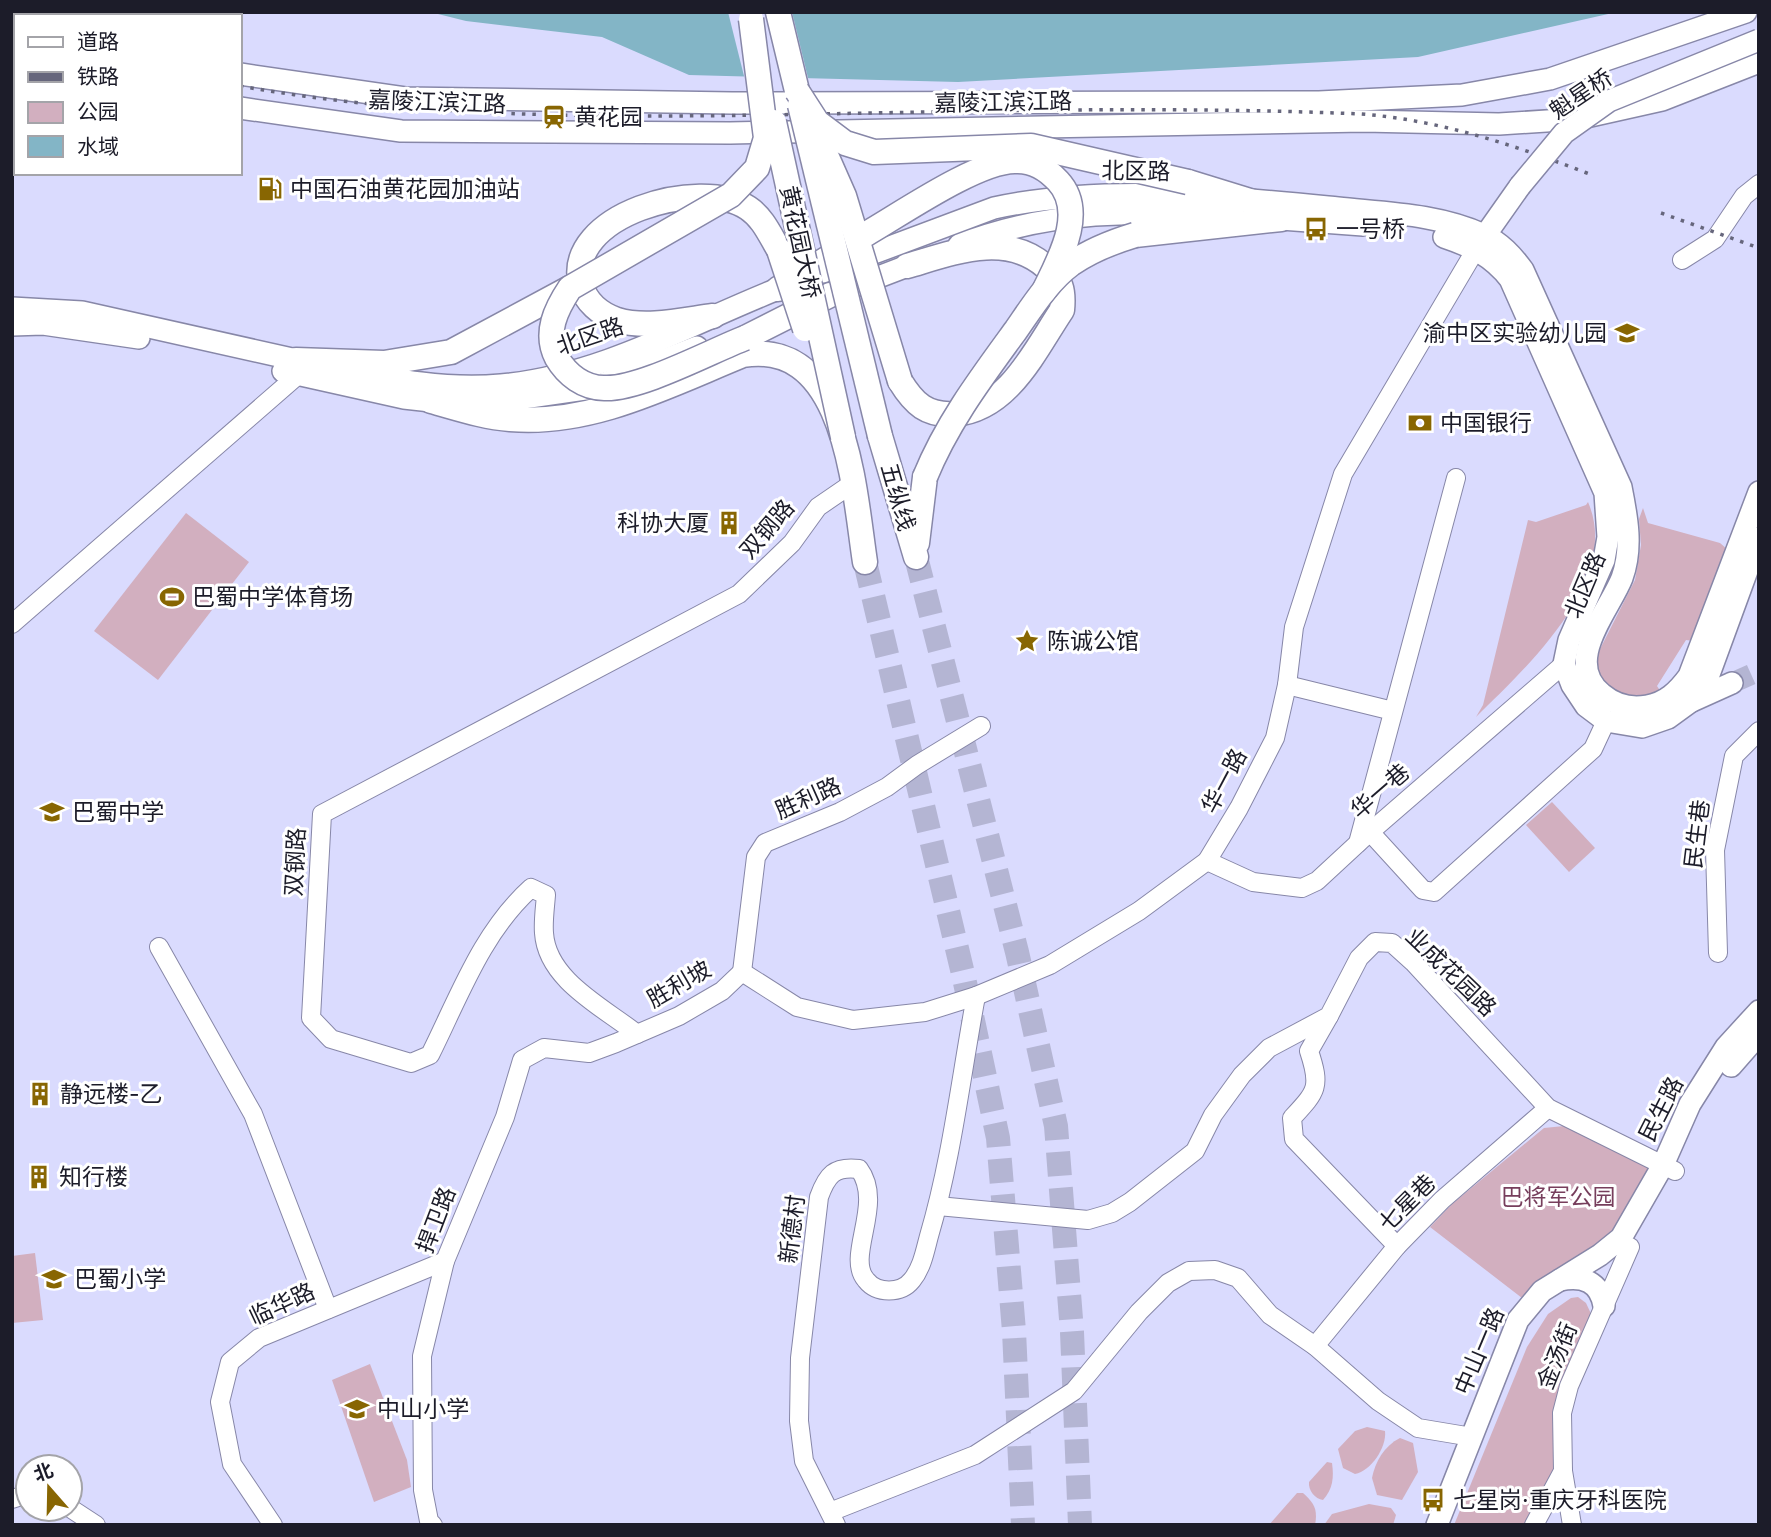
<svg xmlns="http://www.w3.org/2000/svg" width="1771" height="1537" font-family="Inter,'Noto Sans SC',sans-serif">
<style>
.green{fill:#d2afbf}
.water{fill:#83b5c6}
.pier{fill:#dadbfe}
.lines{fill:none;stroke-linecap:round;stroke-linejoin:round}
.major-tunnel{stroke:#b4b5d3;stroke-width:21;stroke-dasharray:21 10;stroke-linecap:butt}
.highway-tunnel{stroke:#b4b5d3;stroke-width:24;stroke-dasharray:24 12;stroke-linecap:butt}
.minor-casing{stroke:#8787a8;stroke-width:20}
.major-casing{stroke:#8787a8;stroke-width:24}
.highway-casing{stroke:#8787a8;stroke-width:27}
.minor{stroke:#fff;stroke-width:18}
.major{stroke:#fff;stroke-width:21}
.highway{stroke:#fff;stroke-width:24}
.rail{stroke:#66667c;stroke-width:3.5;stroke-dasharray:3.5 7;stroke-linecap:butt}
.major-bridge-casing{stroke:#8787a8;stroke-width:24;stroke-linecap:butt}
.highway-bridge-casing{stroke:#8787a8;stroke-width:27;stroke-linecap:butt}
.major-bridge{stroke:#fff;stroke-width:21}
.highway-bridge{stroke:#fff;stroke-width:24}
.labels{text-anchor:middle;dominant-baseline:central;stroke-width:6;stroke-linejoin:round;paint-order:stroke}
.street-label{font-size:23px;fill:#1c1c29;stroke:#fff}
.poi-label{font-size:23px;fill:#1c1c29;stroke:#fff;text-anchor:start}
.park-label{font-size:23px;fill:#773e5c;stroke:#fff}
</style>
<rect width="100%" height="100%" fill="#dadbfe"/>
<!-- green -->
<g class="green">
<path d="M 1588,502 C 1622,580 1526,668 1476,717 L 1483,705 L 1528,520 L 1536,522 L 1586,505 Z"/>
<polygon points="1643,508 1648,523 1720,543 1728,550 1694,641 1686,640 1657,686 1661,692 1643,699 1618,697 1598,676 1598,653 1635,580 1641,545 1639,519"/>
<polygon points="186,513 249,562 158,680 94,631"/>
<polygon points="1552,802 1595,848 1569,872 1526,825"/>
<polygon points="1564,1126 1647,1164 1651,1172 1620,1230 1536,1285 1522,1298 1430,1227 1452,1204 1544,1128"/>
<polygon points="35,1253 43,1320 12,1323 12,1256"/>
<polygon points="1578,1297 1586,1303 1593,1318 1552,1477 1527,1525 1454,1525 1527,1347 1548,1314 1571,1298"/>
<polygon points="370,1364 407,1460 411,1487 374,1502 332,1380"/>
<path d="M 1367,1427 L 1385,1431 C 1387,1447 1371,1471 1355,1474 L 1343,1468 L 1338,1449 L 1355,1431 Z"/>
<path d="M 1400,1438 L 1413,1443 L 1418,1472 L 1402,1500 L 1377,1495 L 1372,1478 C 1375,1462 1384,1446 1400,1438 Z"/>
<path d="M 1327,1462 L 1332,1463 C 1334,1477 1333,1489 1323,1500 C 1315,1499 1308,1490 1309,1482 Z"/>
<path d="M 1297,1493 L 1303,1493 C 1314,1503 1318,1509 1315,1525 L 1269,1525 Z"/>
<polygon points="1369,1504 1391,1508 1396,1515 1393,1525 1324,1525 1332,1514"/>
</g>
<!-- water -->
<polygon class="water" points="430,12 1617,12 1418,57 958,82 689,75 602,37 466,21"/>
<!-- pier -->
<polygon class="pier" points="728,12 792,12 809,82 745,80"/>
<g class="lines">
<!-- major-tunnel -->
<polyline class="major-tunnel" points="1732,683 1759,671"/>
<!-- highway-tunnel -->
<g class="highway-tunnel">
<polyline points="916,557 1017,952 1056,1126 1072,1332 1080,1525"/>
<polyline points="865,562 964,978 998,1138 1014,1331 1023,1525"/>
</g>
<!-- minor casing -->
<g class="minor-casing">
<g id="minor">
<polyline points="1682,260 1715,239 1744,196 1759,184"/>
<polyline points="12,624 298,375"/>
<polyline points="1287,685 1393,711"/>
<polyline points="1370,832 1423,890 1434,892 1593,749 1606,721"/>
<polyline points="1358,843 1456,478"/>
<polyline points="1207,861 1253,882 1302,888 1317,881 1370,832 1564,664"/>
<polyline points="159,947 253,1114 328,1309"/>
<polyline points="1718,953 1715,850 1734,756 1759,731"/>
<polyline points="742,972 797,1007 853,1020 925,1012 976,996 1050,965 1139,911 1207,861 1239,808 1275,738 1287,685 1294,627 1343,474 1476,249"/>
<polyline points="742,972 756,857 765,843 840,812 887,787 917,765 981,726"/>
<path d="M 1329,1016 L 1309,1051 C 1321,1087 1317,1091 1292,1118 L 1294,1139 L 1397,1246"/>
<path d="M 637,1034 C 603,1007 547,980 544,933 C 543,921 545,908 546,895 L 531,888 C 482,932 459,997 430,1055 L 411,1063 L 331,1039 L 311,1018 L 322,814 L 739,594 L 792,543 L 818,507 L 853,483"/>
<polyline points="938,1206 1088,1220 1112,1213 1130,1202 1195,1151 1213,1115 1242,1075 1269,1048 1329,1016 1359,958 1375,942 1392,943 1413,962 1548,1108 1675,1171"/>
<polyline points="1315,1346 1397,1246 1442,1200 1548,1108"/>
<polyline points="1563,1471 1572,1525"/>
<polyline points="12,1499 28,1494"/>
<polyline points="70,1508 96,1525"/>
<polyline points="830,1512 975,1455 1074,1391 1139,1312 1168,1283 1189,1271 1215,1270 1238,1278 1270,1315 1315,1346 1378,1401 1418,1428 1472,1437"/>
<polyline points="273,1525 232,1464 220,1402 230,1362 259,1338 445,1261"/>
<polyline points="433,1525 429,1521 423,1490 422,1356 445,1261 505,1117 522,1060 544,1048 589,1053 616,1043 679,1016 722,991 742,972"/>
<path d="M 836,1525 L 804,1461 L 799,1421 L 800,1358 L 819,1197 C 827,1175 834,1166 859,1169 C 885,1204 845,1256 866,1280 C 877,1294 901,1294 912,1280 C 922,1268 925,1251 929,1236 C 952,1158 961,1076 976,996"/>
<polyline points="1534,1525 1563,1471 1562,1413 1569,1386 1630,1247"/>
</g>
</g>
<!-- major casing -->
<g class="major-casing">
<g id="major">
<polyline points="12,32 16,33"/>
<polyline points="12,57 16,58"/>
<polyline points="240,74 405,98 732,103 1319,102 1462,95 1550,79 1746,12"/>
<polyline points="240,108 401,131 730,133 1364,121 1499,124 1577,119 1662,100 1759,62"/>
<polyline points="1266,218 1363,225"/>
<path d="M 1444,237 C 1471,246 1492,256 1510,279 L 1605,493 L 1608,537 L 1604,560 L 1569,640 L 1564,664 L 1572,685 L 1586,706 L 1606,721 L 1642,727 L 1668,718 L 1690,702 L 1707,680 L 1759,538"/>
<path d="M 959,245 C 1051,209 1138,211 1234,216"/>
<polyline points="1477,247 1520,186"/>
<path d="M 823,272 L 994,208 C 1105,184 1226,197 1338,208 C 1386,213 1439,214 1484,235 C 1501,243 1512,255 1523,270 L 1621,487 C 1627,517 1633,548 1622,578 C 1609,611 1562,662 1602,694 C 1615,705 1630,709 1647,706 C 1666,703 1678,691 1689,676 L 1759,492"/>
<polyline points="855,286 923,260"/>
<polyline points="12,308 82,312 310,363"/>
<polyline points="12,325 43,324 139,338"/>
<path d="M 342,369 C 395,380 446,390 501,385 C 604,376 698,319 793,283"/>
<polyline points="283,371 404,398 431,401 509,400 592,388 697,347"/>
<polyline points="1692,701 1732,683"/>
<polyline points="1731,1066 1759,1034"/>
<path d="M 1560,1280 C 1583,1275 1600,1282 1604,1306"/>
<polyline points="1437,1525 1518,1320 1542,1291 1600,1255 1621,1238 1663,1165 1690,1104 1726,1047 1759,1011"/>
</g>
</g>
<!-- highway casing -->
<g class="highway-casing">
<g id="highway">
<polyline points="778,12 797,91"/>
<polyline points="1188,182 1253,202"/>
<polyline points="1135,235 1281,219"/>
<polyline points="778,289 854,242"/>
<path d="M 713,316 C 683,320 646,329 617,320 C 600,314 586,302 581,285 C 563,215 701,176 748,208 C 763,218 770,235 779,250"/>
<polyline points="745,338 830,295"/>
<polyline points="296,360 384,363 451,352 570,288"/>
<path d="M 900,381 C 914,404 927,416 955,414 C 1009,409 1035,350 1062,310 C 1064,290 1061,280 1046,267 C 1006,231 952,253 907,266"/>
<path d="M 431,401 C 457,408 483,417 510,419 C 592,426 669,385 743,355 C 847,338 854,491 865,562"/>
<polyline points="880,436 916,557"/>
<polyline points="917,543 925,477"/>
</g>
</g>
<!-- minor -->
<use href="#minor" class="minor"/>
<!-- major -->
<use href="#major" class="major"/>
<!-- highway -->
<use href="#highway" class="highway"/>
<!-- rail -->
<g class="rail">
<polyline points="12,42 16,42"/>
<path d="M 240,86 C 447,123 661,117 870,113 C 1034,110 1197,107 1361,114 C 1441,120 1517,146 1592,175"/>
<polyline points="1661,213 1759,248"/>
</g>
<!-- major-bridge casing -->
<g class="major-bridge-casing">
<polyline id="major-bridge" points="1520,186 1564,133 1609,101 1759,40"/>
</g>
<!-- highway-bridge casing -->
<g class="highway-bridge-casing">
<g id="highway-bridge">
<polyline points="797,91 817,122 845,143 874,152 1031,146 1188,182"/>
<polyline points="800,105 880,436"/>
<polyline points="774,122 843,437"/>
<polyline points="822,146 844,196 900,381"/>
<path d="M 866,234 C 901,214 977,161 1015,161 C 1032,160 1047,169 1058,181 C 1087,212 1059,260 1044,291"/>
<polyline points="779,250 805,329"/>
<path d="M 745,338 C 711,351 639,390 604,388 C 584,388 567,375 557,358 C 544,333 556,309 570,288 L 731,195 L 757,168 L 766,138 L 751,19"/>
<path d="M 925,477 C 947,423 981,378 1016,330 C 1032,307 1048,281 1071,264 C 1091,250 1112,242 1135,235"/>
</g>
</g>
<!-- major-bridge -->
<use href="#major-bridge" class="major-bridge"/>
<!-- highway-bridge -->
<use href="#highway-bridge" class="highway-bridge"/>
</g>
<!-- icons -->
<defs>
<g id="station-bare" transform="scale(1.89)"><path d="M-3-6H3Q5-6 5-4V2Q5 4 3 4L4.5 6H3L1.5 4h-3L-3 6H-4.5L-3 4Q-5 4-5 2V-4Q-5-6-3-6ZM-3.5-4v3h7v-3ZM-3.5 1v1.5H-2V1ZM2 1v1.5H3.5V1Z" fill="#886602" stroke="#fff" stroke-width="2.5" paint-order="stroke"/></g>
<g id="fuel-bare" transform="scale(1.89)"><path d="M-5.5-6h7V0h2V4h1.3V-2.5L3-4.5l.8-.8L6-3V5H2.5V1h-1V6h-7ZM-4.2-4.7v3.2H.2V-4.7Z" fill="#886602" stroke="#fff" stroke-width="2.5" paint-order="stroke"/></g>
<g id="bus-bare" transform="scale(1.89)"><path d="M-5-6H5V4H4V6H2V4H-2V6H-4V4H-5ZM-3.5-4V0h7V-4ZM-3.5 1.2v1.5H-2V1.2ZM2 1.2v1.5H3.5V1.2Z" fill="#886602" stroke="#fff" stroke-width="2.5" paint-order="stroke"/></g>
<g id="school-bare" transform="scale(1.89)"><path d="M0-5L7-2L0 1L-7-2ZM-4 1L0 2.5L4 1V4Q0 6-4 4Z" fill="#886602" stroke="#fff" stroke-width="2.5" paint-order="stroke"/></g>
<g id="bank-bare" transform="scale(1.89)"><path d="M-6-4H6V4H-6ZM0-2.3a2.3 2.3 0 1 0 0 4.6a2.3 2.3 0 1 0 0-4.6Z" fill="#886602" stroke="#fff" stroke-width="2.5" paint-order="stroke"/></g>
<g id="building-bare" transform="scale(1.89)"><path d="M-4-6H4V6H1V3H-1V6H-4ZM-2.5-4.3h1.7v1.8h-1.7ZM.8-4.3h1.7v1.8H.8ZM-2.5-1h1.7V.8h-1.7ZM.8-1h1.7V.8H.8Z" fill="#886602" stroke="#fff" stroke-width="2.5" paint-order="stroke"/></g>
<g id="stadium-bare" transform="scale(1.89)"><path d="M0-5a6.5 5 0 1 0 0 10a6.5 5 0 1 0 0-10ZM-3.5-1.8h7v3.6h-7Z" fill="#886602" stroke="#fff" stroke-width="2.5" paint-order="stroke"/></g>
<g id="sight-bare" transform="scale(1.89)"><path d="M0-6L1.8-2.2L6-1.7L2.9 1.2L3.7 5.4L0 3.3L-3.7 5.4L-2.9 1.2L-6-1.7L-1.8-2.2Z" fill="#886602" stroke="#fff" stroke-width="2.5" paint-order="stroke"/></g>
</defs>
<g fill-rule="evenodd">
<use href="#station-bare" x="554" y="117"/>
<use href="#fuel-bare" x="270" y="189"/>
<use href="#bus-bare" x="1316" y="229"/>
<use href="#school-bare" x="1627" y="333"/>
<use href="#bank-bare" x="1420" y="423"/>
<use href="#building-bare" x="729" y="523"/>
<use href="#stadium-bare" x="172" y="597"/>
<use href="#sight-bare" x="1027" y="641"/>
<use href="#school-bare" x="52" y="812"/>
<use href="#building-bare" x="40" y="1094"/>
<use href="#building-bare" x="39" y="1177"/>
<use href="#school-bare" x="54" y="1279"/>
<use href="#school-bare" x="357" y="1409"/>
<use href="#bus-bare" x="1433" y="1500"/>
</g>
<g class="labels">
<!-- street labels -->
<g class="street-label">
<text transform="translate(1581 94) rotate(-34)">魁星桥</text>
<text transform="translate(437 102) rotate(2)">嘉陵江滨江路</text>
<text transform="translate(1003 102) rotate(-1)">嘉陵江滨江路</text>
<text transform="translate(1136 171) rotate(1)">北区路</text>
<text transform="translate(800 242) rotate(78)">黄花园大桥</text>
<text transform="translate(590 336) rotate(-19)">北区路</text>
<text transform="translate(898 497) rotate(74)">五纵线</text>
<text transform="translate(767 529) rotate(-49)">双钢路</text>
<text transform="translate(1585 585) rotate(-67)">北区路</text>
<text transform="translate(1224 781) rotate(-62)">华一路</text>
<text transform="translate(1380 791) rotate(-41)">华一巷</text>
<text transform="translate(808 798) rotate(-24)">胜利路</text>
<text transform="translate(1697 834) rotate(-83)">民生巷</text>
<text transform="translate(295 862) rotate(-87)">双钢路</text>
<text transform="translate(1451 972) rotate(44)">业成花园路</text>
<text transform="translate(679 984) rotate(-30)">胜利坡</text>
<text transform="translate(1661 1109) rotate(-63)">民生路</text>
<text transform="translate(1407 1203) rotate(-45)">七星巷</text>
<text transform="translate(436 1220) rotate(-69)">捍卫路</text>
<text transform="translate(792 1229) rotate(-83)">新德村</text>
<text transform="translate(282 1304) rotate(-25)">临华路</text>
<text transform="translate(1479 1351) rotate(-67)">中山一路</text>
<text transform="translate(1557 1356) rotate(-68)">金汤街</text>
</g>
<!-- poi labels -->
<g class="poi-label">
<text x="574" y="117">黄花园</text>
<text x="290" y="189">中国石油黄花园加油站</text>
<text x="1336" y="229">一号桥</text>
<text x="1607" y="333" text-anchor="end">渝中区实验幼儿园</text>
<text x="1440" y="423">中国银行</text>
<text x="709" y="523" text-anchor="end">科协大厦</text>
<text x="192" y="597">巴蜀中学体育场</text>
<text x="1047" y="641">陈诚公馆</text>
<text x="72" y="812">巴蜀中学</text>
<text x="60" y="1094">静远楼-乙</text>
<text x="59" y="1177">知行楼</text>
<text x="74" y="1279">巴蜀小学</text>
<text x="377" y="1409">中山小学</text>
<text x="1453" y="1500">七星岗‧重庆牙科医院</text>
</g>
<!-- park labels -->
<g class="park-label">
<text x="1558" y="1197">巴将军公园</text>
</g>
</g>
<!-- border -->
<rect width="1771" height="1537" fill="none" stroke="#1c1c29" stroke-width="28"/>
<!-- legend -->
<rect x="14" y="14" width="228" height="161" fill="#ffffff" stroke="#a4a4a9" stroke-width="2"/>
<rect x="28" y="37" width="35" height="10" fill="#ffffff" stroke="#a4a4a9" stroke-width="2"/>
<text x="77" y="49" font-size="21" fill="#1c1c29">道路</text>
<rect x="28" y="72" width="35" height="10" fill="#66667c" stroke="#a4a4a9" stroke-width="2"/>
<text x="77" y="84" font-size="21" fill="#1c1c29">铁路</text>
<rect x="28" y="102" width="35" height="21" fill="#d2afbf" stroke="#a4a4a9" stroke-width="2"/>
<text x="77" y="119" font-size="21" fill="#1c1c29">公园</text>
<rect x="28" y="136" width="35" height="21" fill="#83b5c6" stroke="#a4a4a9" stroke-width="2"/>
<text x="77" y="154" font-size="21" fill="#1c1c29">水域</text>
<!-- north arrow -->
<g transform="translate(49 1488) rotate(340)"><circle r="33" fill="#ffffff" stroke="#a4a4a9" stroke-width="2"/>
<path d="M0-5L12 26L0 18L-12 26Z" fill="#886602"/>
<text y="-10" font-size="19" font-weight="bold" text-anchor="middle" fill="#1c1c29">北</text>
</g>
</svg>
